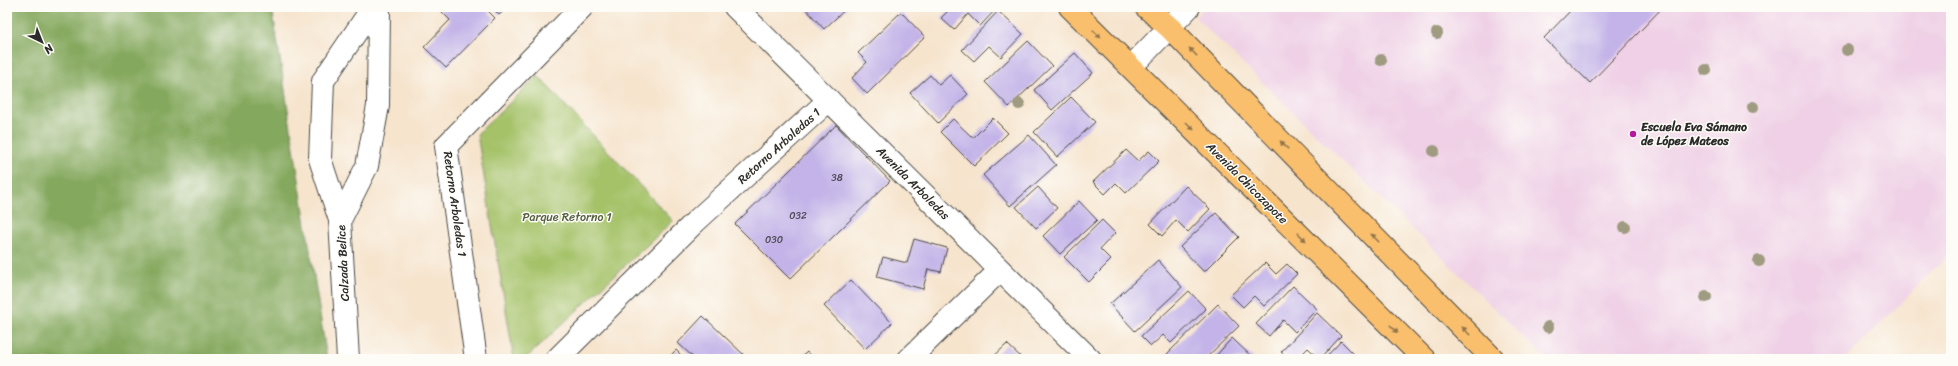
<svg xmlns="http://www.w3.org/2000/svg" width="1958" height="366" font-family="Sriracha,sans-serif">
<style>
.built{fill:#efd0e6}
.green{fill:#a5c269;stroke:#68764a}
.forest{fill:#84a85d;stroke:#586a44}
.building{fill:#c3b3e8}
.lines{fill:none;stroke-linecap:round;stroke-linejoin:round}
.minor-casing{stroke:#494743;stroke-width:24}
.major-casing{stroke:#494743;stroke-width:24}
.minor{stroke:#fff;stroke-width:22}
.major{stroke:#f9bf6d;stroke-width:22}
.tree{fill:#9e9b80}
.oneway{fill:#92754c}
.poi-dot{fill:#b5179e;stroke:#fdfcf7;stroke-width:1.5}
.labels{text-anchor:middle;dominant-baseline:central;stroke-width:3;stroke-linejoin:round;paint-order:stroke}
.number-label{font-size:10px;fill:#514d5a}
.poi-label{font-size:12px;font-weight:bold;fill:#2b2b2b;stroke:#fdfcf7;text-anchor:start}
.street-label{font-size:12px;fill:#2b2b2b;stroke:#fdfcf7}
.park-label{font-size:12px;fill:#566041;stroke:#fdfcf7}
</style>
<rect width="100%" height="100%" fill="#fdfcf7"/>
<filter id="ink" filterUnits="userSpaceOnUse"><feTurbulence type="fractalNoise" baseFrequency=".025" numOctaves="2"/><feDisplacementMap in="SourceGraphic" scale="8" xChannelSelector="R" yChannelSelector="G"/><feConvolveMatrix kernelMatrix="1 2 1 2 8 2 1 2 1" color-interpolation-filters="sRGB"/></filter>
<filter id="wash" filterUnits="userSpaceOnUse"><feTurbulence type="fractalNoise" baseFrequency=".012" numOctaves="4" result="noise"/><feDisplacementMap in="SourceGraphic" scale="16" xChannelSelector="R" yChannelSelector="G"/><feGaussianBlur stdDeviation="0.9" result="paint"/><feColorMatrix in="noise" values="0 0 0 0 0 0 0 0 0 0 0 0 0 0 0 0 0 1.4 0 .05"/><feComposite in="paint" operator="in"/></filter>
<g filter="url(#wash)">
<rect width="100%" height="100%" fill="#f6e4cd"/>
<!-- built -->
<polygon class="built" points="1205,7 1951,7 1951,252 1846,359 1546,359 1195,17"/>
<!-- green -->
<polygon class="green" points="538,76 673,221 525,359 514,359 477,134"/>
<!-- forest -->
<polygon class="forest" points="7,7 272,7 327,359 7,359"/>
<g id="blocks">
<!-- building -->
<g class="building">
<polygon points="437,7 484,7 495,18 446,68 424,47 450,20"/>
<polygon points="492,7 508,7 499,15"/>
<polygon points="804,7 848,7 824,29"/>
<polygon points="952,7 998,7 980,26 968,14 954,30 941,18"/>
<polygon points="1574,7 1663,7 1590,83 1544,38"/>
<polygon points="998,11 1023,34 1001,57 989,46 974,61 962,50"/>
<polygon points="901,12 925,37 867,94 852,78 867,62 858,53"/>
<polygon points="1028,41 1052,66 1009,107 985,82"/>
<polygon points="1075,53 1093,73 1052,110 1034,90"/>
<polygon points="930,75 939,85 950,75 968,94 938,123 910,93"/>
<polygon points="1071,97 1095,122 1057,157 1034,132"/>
<polygon points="993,118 1008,133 974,166 940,132 953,119 973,138"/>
<polygon points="836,125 890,181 790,279 735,224"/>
<polygon points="1029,135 1056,165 1010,206 983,175"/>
<polygon points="1126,150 1138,161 1149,151 1159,161 1126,193 1116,183 1105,194 1093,182"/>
<polygon points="1186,186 1210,209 1188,232 1176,220 1162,236 1150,224"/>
<polygon points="1038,187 1057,208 1036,228 1016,207"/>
<polygon points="1079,201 1097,220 1060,254 1043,236"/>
<polygon points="1216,213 1239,237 1204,272 1180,247"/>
<polygon points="1102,220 1115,233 1100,249 1111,260 1089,282 1064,257"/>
<polygon points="914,239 947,248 941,272 928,269 923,289 877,277 883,257 907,263"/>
<polygon points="1158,260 1182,287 1135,331 1110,304"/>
<polygon points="1265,263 1276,274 1287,264 1297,274 1264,306 1254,296 1243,307 1231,295"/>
<polygon points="851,280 892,323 865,349 824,306"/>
<polygon points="1293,286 1317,309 1295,332 1283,320 1269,336 1256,324"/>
<polygon points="1189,291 1206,309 1171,343 1163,335 1151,346 1141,336"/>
<polygon points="1218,304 1239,326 1205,359 1172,359 1167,354"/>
<polygon points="1317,313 1341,336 1320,359 1308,348 1297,359 1289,359 1281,352"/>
<polygon points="703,316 745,356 742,359 695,359 678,343"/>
<polygon points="1232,338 1254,359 1213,359"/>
<polygon points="1341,341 1359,359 1324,359"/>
<polygon points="1007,344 1023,359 991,359"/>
<polygon points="676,350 685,359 667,359"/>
<polygon points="807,352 813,359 799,359"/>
</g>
</g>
</g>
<g filter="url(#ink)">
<use href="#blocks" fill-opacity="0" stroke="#494743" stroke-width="1"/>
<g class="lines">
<!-- minor casing -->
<g class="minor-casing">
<g id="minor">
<polyline points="735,7 1090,359"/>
<polyline points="1131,67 1189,7"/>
<polyline points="340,220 320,159 323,81 373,7"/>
<polyline points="348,359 340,220 367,166 378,106 379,7"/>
<polyline points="476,359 446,146 582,7"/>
<polyline points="557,359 695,222 829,100"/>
<polyline points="909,359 1000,270"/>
</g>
</g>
<!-- major casing -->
<g class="major-casing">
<g id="major">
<polyline points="1070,7 1424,359"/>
<polyline points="1146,7 1170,28 1493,359"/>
</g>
</g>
<!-- minor -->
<use href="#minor" class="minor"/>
<!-- major -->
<use href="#major" class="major"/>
</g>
<!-- trees -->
<g class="tree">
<circle cx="1437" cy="33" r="6"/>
<circle cx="1847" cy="50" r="6"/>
<circle cx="1381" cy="60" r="6"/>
<circle cx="1706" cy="70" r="6"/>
<circle cx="1019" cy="104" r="6"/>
<circle cx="1753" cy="107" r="6"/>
<circle cx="1434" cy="151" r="6"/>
<circle cx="1625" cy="227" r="6"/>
<circle cx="1759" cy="261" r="6"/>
<circle cx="1706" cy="297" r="6"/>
<circle cx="1548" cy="327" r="6"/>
</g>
<!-- one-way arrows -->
<defs><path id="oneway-solid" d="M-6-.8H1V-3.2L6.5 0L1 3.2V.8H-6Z"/></defs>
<g class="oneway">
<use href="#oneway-solid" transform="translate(1097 34) rotate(44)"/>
<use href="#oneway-solid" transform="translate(1193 52) rotate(-134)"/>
<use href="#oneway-solid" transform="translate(1190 126) rotate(45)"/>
<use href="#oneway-solid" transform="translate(1284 145) rotate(-134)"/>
<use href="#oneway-solid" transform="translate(1302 237) rotate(45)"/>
<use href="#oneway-solid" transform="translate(1375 238) rotate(-134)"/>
<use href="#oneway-solid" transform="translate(1394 329) rotate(45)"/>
<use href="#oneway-solid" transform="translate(1466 331) rotate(-134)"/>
</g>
</g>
<!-- markers -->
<circle class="poi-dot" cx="1633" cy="134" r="4"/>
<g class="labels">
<!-- number labels -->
<g class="number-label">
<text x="837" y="178">38</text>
<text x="798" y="216">032</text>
<text x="774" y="240">030</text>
</g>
<!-- poi labels -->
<g class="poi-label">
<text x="1641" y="127">Escuela Eva Sámano<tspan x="1641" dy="14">de López Mateos</tspan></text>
</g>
<!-- street labels -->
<g class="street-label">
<text transform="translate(779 146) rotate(-42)">Retorno Arboledas 1</text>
<text transform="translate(913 183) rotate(45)">Avenida Arboledas</text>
<text transform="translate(1247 183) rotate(45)">Avenida Chicozapote</text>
<text transform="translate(455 204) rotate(82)">Retorno Arboledas 1</text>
<text transform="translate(343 263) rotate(-93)">Calzada Belice</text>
</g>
<!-- park labels -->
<g class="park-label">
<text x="567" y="217">Parque Retorno 1</text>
</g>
</g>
<!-- margin -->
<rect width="1958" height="366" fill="none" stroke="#fdfcf7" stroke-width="24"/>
<!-- north arrow -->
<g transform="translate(42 42) rotate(137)" stroke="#fdfcf7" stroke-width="3" paint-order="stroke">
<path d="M0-3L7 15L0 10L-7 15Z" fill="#2b2b2b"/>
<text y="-6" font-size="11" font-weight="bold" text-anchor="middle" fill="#2b2b2b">N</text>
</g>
</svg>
